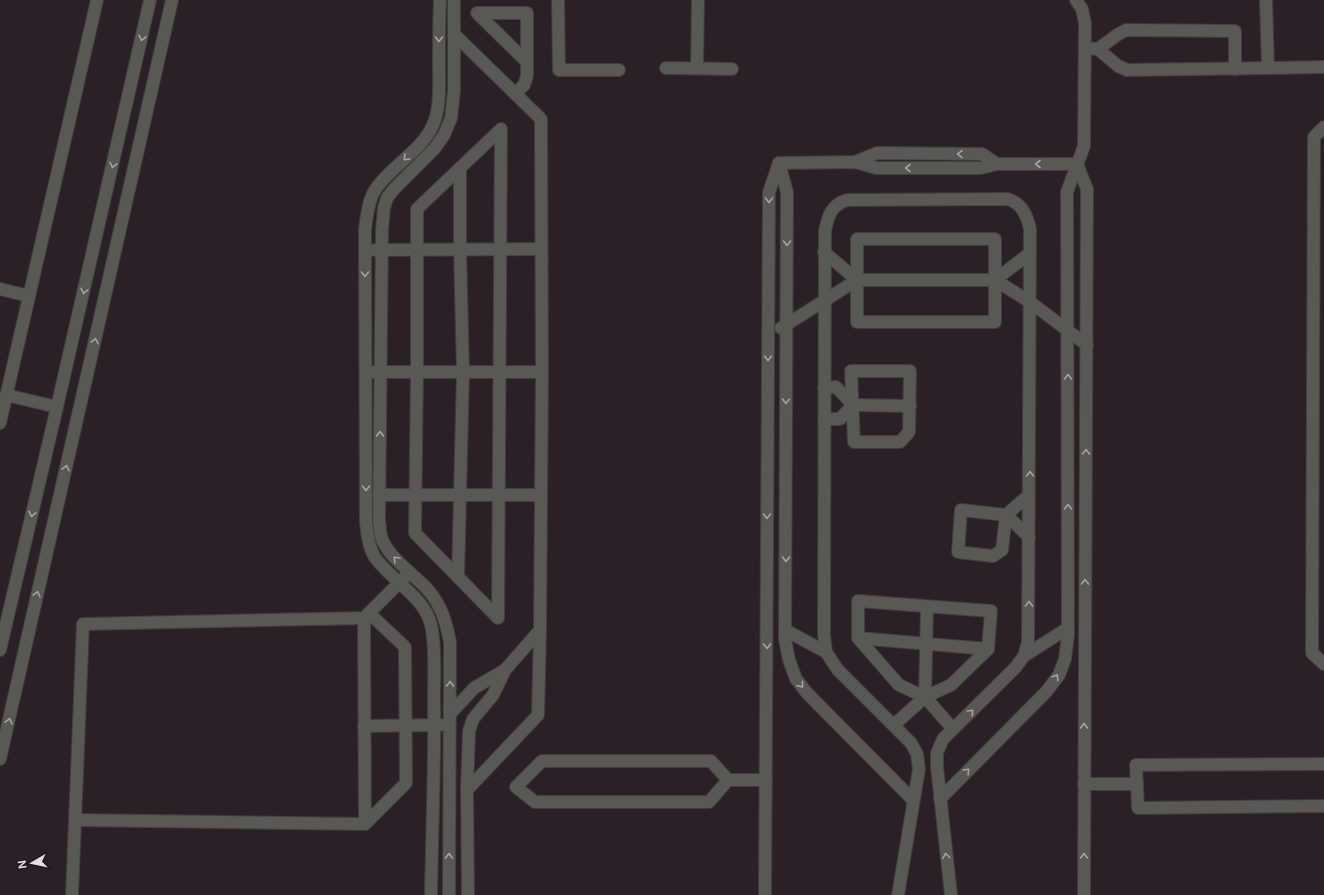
<svg xmlns="http://www.w3.org/2000/svg" width="1324" height="895" font-family="Inter,sans-serif">
<style>
.lines{fill:none;stroke-linecap:round;stroke-linejoin:round}
.minor-casing{stroke:#443c40;stroke-width:14}
.minor{stroke:#585955;stroke-width:12}
.oneway{stroke:#a6a3a3}
</style>
<rect width="100%" height="100%" fill="#2a2126"/>
<g class="lines">
<!-- minor casing -->
<g class="minor-casing">
<g id="minor">
<polyline points="558,0 559,70 619,70"/>
<polyline points="1266,0 1268,68 1324,67"/>
<polyline points="454,34 541,119 542,372 540,630 505,670 493,695 473,719 469,731 467,790 468,895"/>
<polyline points="1085,48 1098,49 1118,66 1127,70 1268,68"/>
<polyline points="1098,49 1117,35 1126,30 1235,31 1235,69"/>
<polyline points="666,68 732,69"/>
<polyline points="697,68 698,0"/>
<polyline points="515,94 524,85 527,76 527,13 477,13 527,62"/>
<polyline points="1324,127 1314,137 1312,653 1324,664"/>
<polygon points="501,129 498,618 415,533 417,371 417,209"/>
<polyline points="855,162 877,153 982,154 997,164"/>
<polyline points="779,163 787,192 785,639 789,660 796,679 807,693 913,800"/>
<polyline points="779,163 855,162 876,168 981,168 997,164 1077,164"/>
<polyline points="1077,164 1087,189 1084,895"/>
<rect x="857" y="239" width="138" height="83"/>
<polyline points="374,250 541,249"/>
<polyline points="824,252 857,280"/>
<polyline points="995,280 1030,253"/>
<polyline points="0,289 29,296"/>
<polyline points="781,328 857,280 995,280 1030,302 1087,345"/>
<polygon points="851,371 910,371 909,432 900,442 854,442"/>
<polyline points="372,372 542,372"/>
<polyline points="6,395 57,407"/>
<polyline points="853,405 910,406"/>
<polyline points="824,419 840,419 853,405 836,387 824,388"/>
<polyline points="0,423 97,0"/>
<polyline points="379,495 540,495"/>
<polygon points="961,510 1006,515 1002,550 993,556 958,552"/>
<polyline points="1029,537 1006,515 1029,495"/>
<polyline points="458,577 463,372 460,249 460,168"/>
<polyline points="785,630 826,652"/>
<polyline points="858,638 988,649"/>
<polyline points="0,650 57,407 150,0"/>
<polyline points="1024,656 1068,628"/>
<polyline points="925,697 927,607"/>
<polyline points="450,714 474,688 505,670"/>
<polyline points="894,725 925,697 951,685 988,649 991,611 858,601 858,638 899,685 925,697 953,729"/>
<polyline points="364,726 441,725"/>
<polyline points="0,759 172,0"/>
<polyline points="1324,764 1136,765 1138,808 1324,806"/>
<polyline points="728,780 711,761 542,761 516,787 535,802 709,802 728,780 766,780"/>
<polyline points="1084,784 1137,784"/>
<polyline points="467,790 538,715 540,630"/>
<polyline points="940,799 1046,692 1059,675 1065,659 1068,635 1067,192 1084,146 1085,23 1082,9 1076,0"/>
<polyline points="76,820 365,824 364,618"/>
<polyline points="365,824 406,783 405,647 369,613"/>
<polyline points="72,895 83,624 364,618 404,578"/>
<path d="M 431,895 C 432,829 435,764 434,698 C 434,676 436,646 431,625 C 425,597 389,579 374,556 C 368,545 367,532 366,521 L 365,229 C 367,216 368,201 375,190 C 389,168 421,151 432,127 C 441,109 439,84 439,64 C 439,43 439,21 440,0"/>
<path d="M 449,895 L 450,642 C 446,622 442,607 429,591 C 416,576 386,556 381,536 C 380,531 380,526 379,521 L 382,230 L 384,208 L 387,198 L 394,189 L 435,148 L 444,135 L 451,118 L 454,91 L 454,0"/>
<polyline points="765,895 769,192 779,163"/>
<path d="M 898,895 L 919,769 L 917,754 L 911,743 L 838,670 L 826,652 L 824,634 L 825,231 C 828,216 831,205 847,200 L 1008,199 C 1022,204 1027,215 1030,229 L 1028,642 L 1024,656 L 1015,668 L 943,739 L 937,753 L 937,767 L 951,895"/>
</g>
</g>
<!-- minor -->
<use href="#minor" class="minor"/>
</g>
<!-- one-way arrows -->
<defs><path id="oneway-chevron" d="M-2-3.5L2.5 0L-2 3.5" fill="none" stroke-width="1.6" stroke-linecap="round" stroke-linejoin="round"/></defs>
<g class="oneway">
<use href="#oneway-chevron" transform="translate(142 38) rotate(103)"/>
<use href="#oneway-chevron" transform="translate(439 39) rotate(90)"/>
<use href="#oneway-chevron" transform="translate(960 154) rotate(-179)"/>
<use href="#oneway-chevron" transform="translate(406 158) rotate(135)"/>
<use href="#oneway-chevron" transform="translate(1038 164) rotate(-180)"/>
<use href="#oneway-chevron" transform="translate(113 165) rotate(103)"/>
<use href="#oneway-chevron" transform="translate(908 168) rotate(180)"/>
<use href="#oneway-chevron" transform="translate(769 200) rotate(90)"/>
<use href="#oneway-chevron" transform="translate(787 243) rotate(90)"/>
<use href="#oneway-chevron" transform="translate(365 274) rotate(90)"/>
<use href="#oneway-chevron" transform="translate(84 291) rotate(103)"/>
<use href="#oneway-chevron" transform="translate(95 341) rotate(-77)"/>
<use href="#oneway-chevron" transform="translate(768 358) rotate(90)"/>
<use href="#oneway-chevron" transform="translate(1068 377) rotate(-90)"/>
<use href="#oneway-chevron" transform="translate(786 401) rotate(90)"/>
<use href="#oneway-chevron" transform="translate(380 434) rotate(-90)"/>
<use href="#oneway-chevron" transform="translate(1086 452) rotate(-89)"/>
<use href="#oneway-chevron" transform="translate(66 468) rotate(-77)"/>
<use href="#oneway-chevron" transform="translate(1030 474) rotate(-90)"/>
<use href="#oneway-chevron" transform="translate(366 488) rotate(90)"/>
<use href="#oneway-chevron" transform="translate(1068 507) rotate(-90)"/>
<use href="#oneway-chevron" transform="translate(32 514) rotate(103)"/>
<use href="#oneway-chevron" transform="translate(767 516) rotate(90)"/>
<use href="#oneway-chevron" transform="translate(396 559) rotate(-133)"/>
<use href="#oneway-chevron" transform="translate(786 559) rotate(90)"/>
<use href="#oneway-chevron" transform="translate(1085 582) rotate(-90)"/>
<use href="#oneway-chevron" transform="translate(37 594) rotate(-77)"/>
<use href="#oneway-chevron" transform="translate(1029 604) rotate(-90)"/>
<use href="#oneway-chevron" transform="translate(767 646) rotate(90)"/>
<use href="#oneway-chevron" transform="translate(1056 677) rotate(-57)"/>
<use href="#oneway-chevron" transform="translate(450 684) rotate(-90)"/>
<use href="#oneway-chevron" transform="translate(801 685) rotate(51)"/>
<use href="#oneway-chevron" transform="translate(971 712) rotate(-45)"/>
<use href="#oneway-chevron" transform="translate(9 721) rotate(-77)"/>
<use href="#oneway-chevron" transform="translate(1084 726) rotate(-90)"/>
<use href="#oneway-chevron" transform="translate(967 771) rotate(-45)"/>
<use href="#oneway-chevron" transform="translate(449 856) rotate(-90)"/>
<use href="#oneway-chevron" transform="translate(946 856) rotate(-97)"/>
<use href="#oneway-chevron" transform="translate(1084 856) rotate(-90)"/>
</g>
<!-- north arrow -->
<g transform="translate(32 863) rotate(261)" stroke="#21181d" stroke-width="3" paint-order="stroke">
<path d="M0-3L7 15L0 10L-7 15Z" fill="#e5dfe2"/>
<text y="-6" font-size="11" font-weight="bold" text-anchor="middle" fill="#e5dfe2">N</text>
</g>
</svg>
